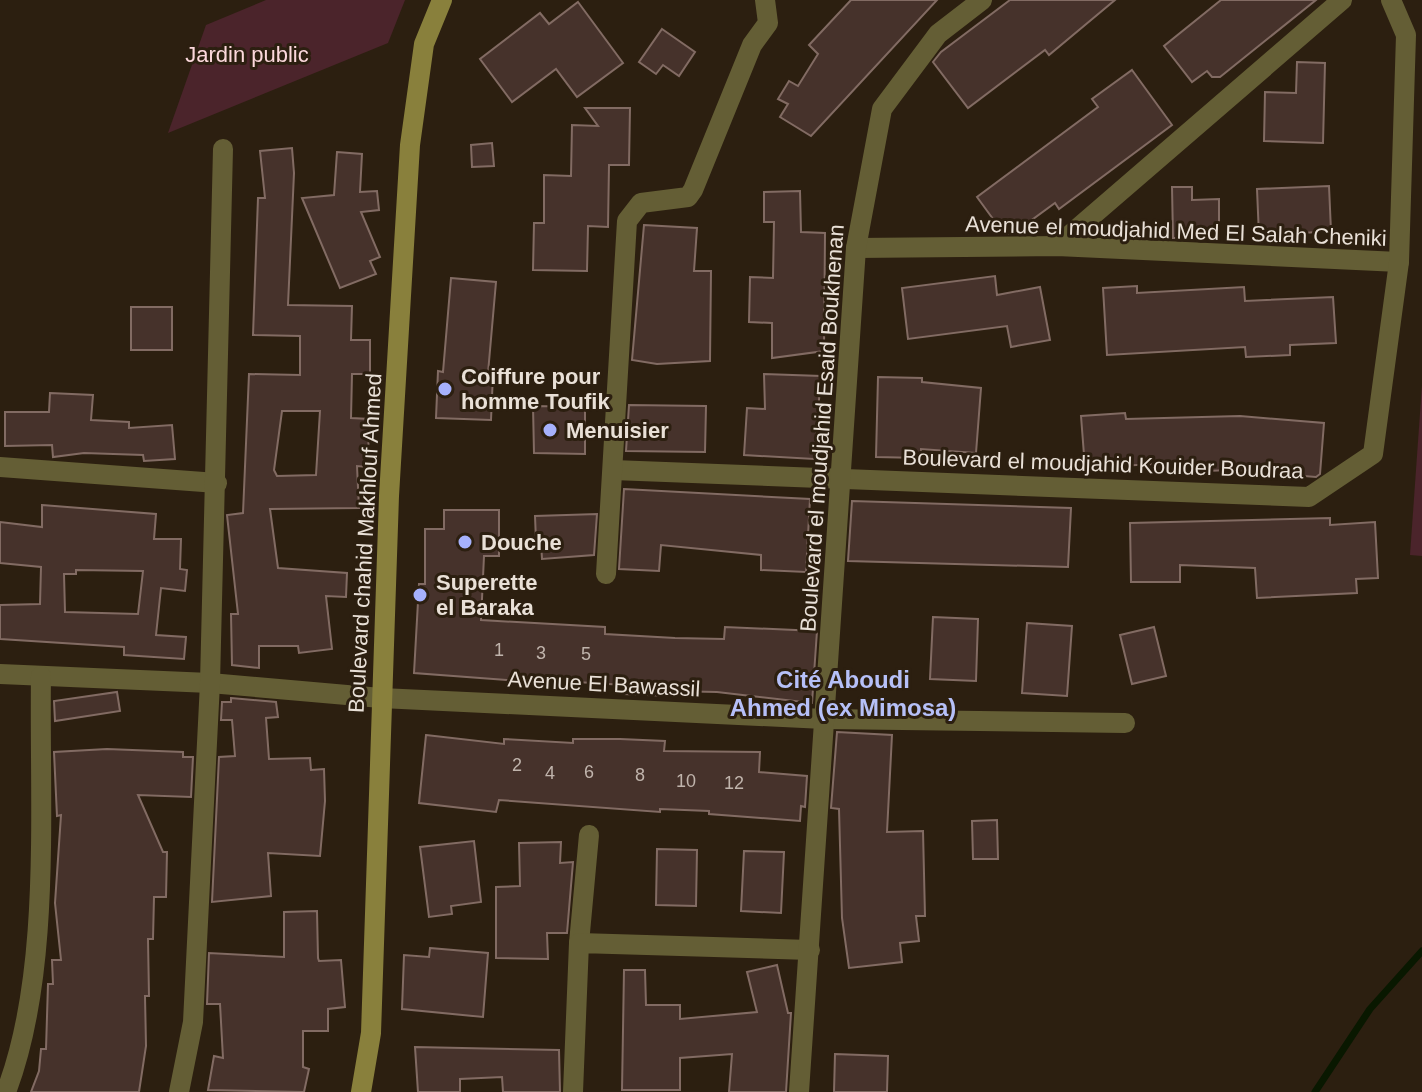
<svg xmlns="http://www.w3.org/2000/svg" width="1422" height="1092" font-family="Helvetica,sans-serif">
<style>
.green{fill:#4b242b}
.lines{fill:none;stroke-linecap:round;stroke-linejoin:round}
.stream{stroke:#091800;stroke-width:7}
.building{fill:#46322b;stroke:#826b63;stroke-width:2;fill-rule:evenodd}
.minor{stroke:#645e35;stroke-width:20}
.secondary{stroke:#89803c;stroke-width:20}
.poi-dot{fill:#a6b1fc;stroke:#2c1f10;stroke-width:3}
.labels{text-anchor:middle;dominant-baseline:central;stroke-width:6;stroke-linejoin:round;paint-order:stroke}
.number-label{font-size:18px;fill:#c0b4ac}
.park-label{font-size:22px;fill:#fcd8dc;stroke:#2c1f10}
.street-label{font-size:22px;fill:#e9e0d7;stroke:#2c1f10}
.poi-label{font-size:22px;font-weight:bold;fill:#e9e0d7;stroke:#2c1f10;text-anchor:start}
.neighbourhood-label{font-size:24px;font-weight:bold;fill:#b6c0f8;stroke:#2c1f10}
</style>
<rect width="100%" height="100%" fill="#2c1f10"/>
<!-- green -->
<g class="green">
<polygon points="266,0 405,0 388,43 168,133 206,25"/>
<polygon points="1422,385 1422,556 1410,555"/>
</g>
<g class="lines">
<!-- stream -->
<polyline class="stream" points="1315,1092 1370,1009 1422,951"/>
</g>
<!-- building -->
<g class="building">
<polygon points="851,0 937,0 811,136 780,117 788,104 778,99 789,81 798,86 818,54 809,45"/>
<polygon points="1010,0 1115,0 1049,55 1045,50 968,108 933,62 941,52"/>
<polygon points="1221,0 1316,0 1220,77 1212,77 1207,71 1192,82 1164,46"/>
<polygon points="578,2 623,63 577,97 556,69 512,102 480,59 540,13 549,24"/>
<polygon points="662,29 695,52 679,76 663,65 656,74 639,62"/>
<polygon points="1297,62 1325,63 1323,143 1264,141 1265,92 1296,93"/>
<polygon points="1132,70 1172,125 1059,209 1055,203 1014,233 1004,234 977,197 1098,107 1092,99"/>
<polygon points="585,108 630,108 629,165 609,165 608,227 588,226 587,271 533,270 534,223 544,223 544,175 571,176 572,125 598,126"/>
<polygon points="492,143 494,166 472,167 471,145"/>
<path d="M 292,148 L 294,173 L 288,305 L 352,306 L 351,340 L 370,340 L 370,374 L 352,374 L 351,418 L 370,419 L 367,467 L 357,466 L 359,508 L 270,509 L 278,568 L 347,573 L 346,597 L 326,596 L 332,649 L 299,653 L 298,646 L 259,646 L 259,668 L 232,665 L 231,614 L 238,614 L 227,515 L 243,513 L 249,374 L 300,375 L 300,336 L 253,335 L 258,198 L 265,198 L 260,151 ZM 282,411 L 320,411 L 316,475 L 277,476 L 274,470 Z"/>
<polygon points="337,152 362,154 360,192 377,191 379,210 361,212 380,257 370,261 376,274 340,288 302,198 334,195"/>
<polygon points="1329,186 1331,231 1259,236 1257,189"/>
<polygon points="1172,187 1192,187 1192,200 1219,199 1219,238 1173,238"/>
<polygon points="800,191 801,232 825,233 824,351 772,358 772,323 749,322 750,277 773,278 774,222 764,222 764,192"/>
<polygon points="644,225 697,228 694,271 711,271 710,361 657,364 632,360"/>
<polygon points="995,276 997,295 1040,287 1050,340 1011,347 1007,326 908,339 902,288"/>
<polygon points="451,278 496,282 488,373 493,374 491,420 436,418 438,371 443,372"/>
<polygon points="1137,286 1137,293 1244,287 1245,301 1333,297 1336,343 1290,345 1290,355 1246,357 1245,347 1107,355 1103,288"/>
<rect x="131" y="307" width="41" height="43"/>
<polygon points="764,374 821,376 814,459 744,455 747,408 765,409"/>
<polygon points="878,377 922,378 922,382 981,388 976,453 921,449 921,458 876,457"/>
<polygon points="50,393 93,395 91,420 129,422 129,428 172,425 175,459 144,461 143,455 84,453 53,457 52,445 5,446 5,412 49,412"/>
<polygon points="629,405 706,406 705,452 626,451"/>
<polygon points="533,406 585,407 585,454 534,453"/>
<polygon points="1125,413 1126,419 1240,416 1324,423 1320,474 1316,477 1231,470 1154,473 1154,464 1085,468 1081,416"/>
<polygon points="624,489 810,499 806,572 761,570 761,555 661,545 659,571 619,569"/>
<polygon points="852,501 1071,508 1068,567 848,561"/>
<path d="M 42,505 L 156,514 L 154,539 L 181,539 L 180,569 L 187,570 L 185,591 L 161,588 L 156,635 L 186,637 L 184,659 L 124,655 L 124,647 L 0,639 L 0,605 L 40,604 L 41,567 L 0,563 L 0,522 L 42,527 ZM 76,570 L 143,571 L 138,614 L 65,612 L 64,574 L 76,574 Z"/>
<polygon points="444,510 499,510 499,556 484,556 481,620 605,627 605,634 675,638 724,639 725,627 817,631 812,703 717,692 670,691 669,696 624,694 624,685 561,681 561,684 414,673 419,584 425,584 425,529 444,529"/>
<polygon points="597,514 594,555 542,559 541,541 536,541 535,516"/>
<polygon points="1330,518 1330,525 1375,522 1378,578 1356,579 1357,593 1257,598 1255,568 1180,565 1180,582 1131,582 1130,523"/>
<polygon points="933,617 978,619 976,681 930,679"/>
<polygon points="1027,623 1072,626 1067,696 1022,693"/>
<polygon points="1154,627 1166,676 1132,684 1120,635"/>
<polygon points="117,692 120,711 55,721 54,701"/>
<polygon points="231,698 276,702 278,717 266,718 269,759 310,758 311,770 324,769 325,801 320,856 268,853 271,896 212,902 219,757 235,756 232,720 221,720 222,702 231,702"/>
<polygon points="837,732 892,735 887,832 923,831 925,916 916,916 919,941 900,943 902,962 849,968 842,918 839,809 831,808"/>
<polygon points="426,735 504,744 504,739 573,743 573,739 620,739 665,741 664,751 760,752 759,772 807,776 805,807 801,806 800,821 709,814 709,811 660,809 660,812 499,800 496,812 419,803"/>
<polygon points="107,749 183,752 183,757 193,757 191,797 138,795 163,852 167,852 166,897 154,897 153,939 148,939 149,996 145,996 146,1046 139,1092 31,1092 39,1071 41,1049 46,1049 48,984 53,984 52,960 61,960 55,903 61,815 57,816 54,752"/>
<polygon points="997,820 998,859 973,859 972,821"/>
<polygon points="474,841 481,902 451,906 452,914 429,917 420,847"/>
<polygon points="561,842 560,863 573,862 567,933 547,933 548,959 496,958 496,887 520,886 519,843"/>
<polygon points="657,849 697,850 696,906 656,905"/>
<polygon points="744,851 784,852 781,913 741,911"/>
<polygon points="317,911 318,958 319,961 341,960 345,1007 328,1009 328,1031 303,1031 303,1067 309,1069 304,1092 208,1090 214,1056 223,1058 220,1004 207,1004 209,953 284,957 284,912"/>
<polygon points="430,948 488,953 483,1017 402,1009 404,955 429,957"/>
<polygon points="777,965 788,1013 791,1013 786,1092 729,1092 732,1054 680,1058 680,1090 622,1090 624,970 645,970 646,1005 680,1005 680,1019 757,1012 747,972"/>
<polygon points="415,1047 559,1050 560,1092 503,1092 502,1077 460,1079 460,1092 418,1092"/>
<polygon points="835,1054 888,1056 887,1092 834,1092"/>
</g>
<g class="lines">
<!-- minor -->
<g class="minor">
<polyline points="1057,246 1342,0"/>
<polyline points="856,248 1057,246 1399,262"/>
<polyline points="0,467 217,483"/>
<polyline points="613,470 1309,497 1373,454 1399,262 1406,35 1391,0"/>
<polyline points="606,574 627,221 641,203 688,197 693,190 752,45 768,23 765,0"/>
<polyline points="0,674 210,683 381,698 824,719 1125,723"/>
<polyline points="579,943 589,835"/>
<path d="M 6,1092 C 52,972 39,805 41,676"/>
<polyline points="179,1092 193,1022 210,683 223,149"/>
<polyline points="573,1092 579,943 810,950"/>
<polyline points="799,1092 856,248 882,109 938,34 982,0"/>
</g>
<!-- secondary -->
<polyline class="secondary" points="361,1092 371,1033 389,496 410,145 424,44 442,0"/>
</g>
<!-- markers -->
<g class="poi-dot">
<circle cx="445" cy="389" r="8"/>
<circle cx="550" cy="430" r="8"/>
<circle cx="465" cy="542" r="8"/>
<circle cx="420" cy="595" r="8"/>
</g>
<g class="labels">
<!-- number labels -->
<g class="number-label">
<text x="499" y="650">1</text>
<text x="541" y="653">3</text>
<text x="586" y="654">5</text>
<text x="517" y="765">2</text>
<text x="589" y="772">6</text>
<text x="550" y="773">4</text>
<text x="640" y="775">8</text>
<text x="686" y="781">10</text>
<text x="734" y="783">12</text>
</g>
<!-- park labels -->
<g class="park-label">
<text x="247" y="54">Jardin public</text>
</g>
<!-- street labels -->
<g class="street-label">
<text transform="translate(1176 231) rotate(2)">Avenue el moudjahid Med El Salah Cheniki</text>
<text transform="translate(822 428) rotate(-86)">Boulevard el moudjahid Esaid Boukhenan</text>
<text transform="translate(1103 464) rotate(2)">Boulevard el moudjahid Kouider Boudraa</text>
<text transform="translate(365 543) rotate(-87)">Boulevard chahid Makhlouf Ahmed</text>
<text transform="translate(604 684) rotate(3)">Avenue El Bawassil</text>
</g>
<!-- poi labels -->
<g class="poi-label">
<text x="461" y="376">Coiffure pour<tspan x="461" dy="25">homme Toufik</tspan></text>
<text x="566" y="430">Menuisier</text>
<text x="481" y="542">Douche</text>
<text x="436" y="582">Superette<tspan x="436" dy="25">el Baraka</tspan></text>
</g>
<!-- neighbourhood labels -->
<g class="neighbourhood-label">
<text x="843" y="679">Cité Aboudi<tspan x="843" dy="28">Ahmed (ex Mimosa)</tspan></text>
</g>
</g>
</svg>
